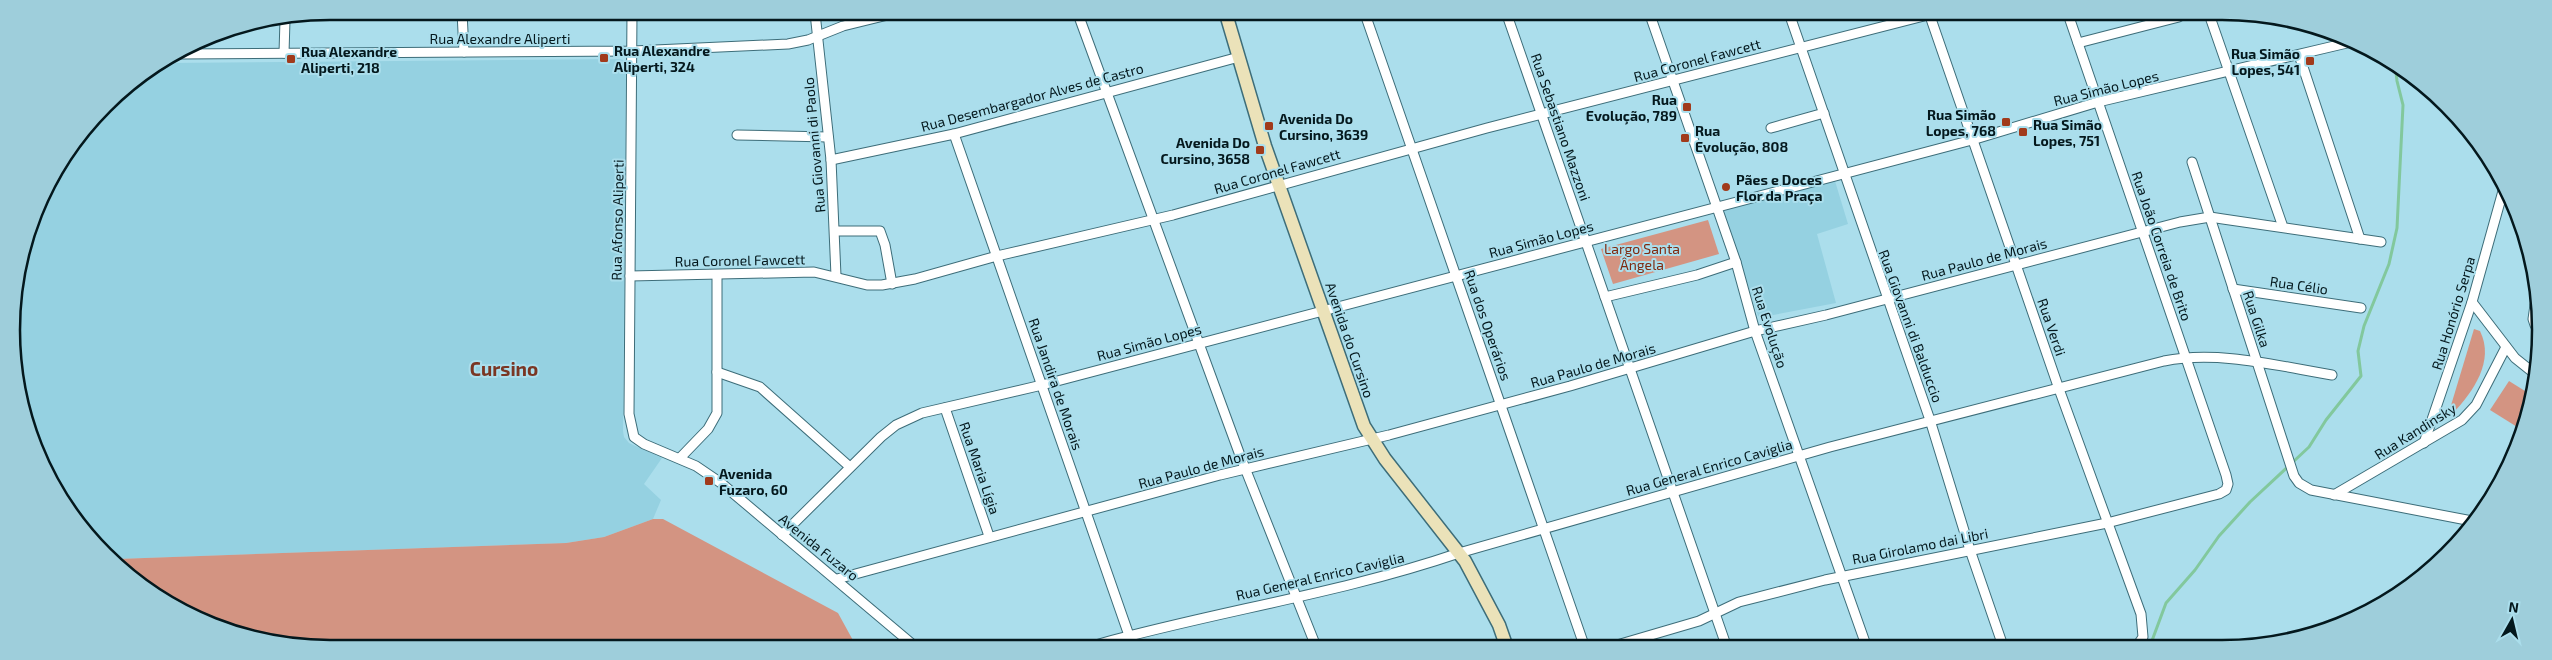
<svg xmlns="http://www.w3.org/2000/svg" width="2552" height="660" font-family="'Exo 2',sans-serif">
<style>
.built{fill:#95d1e1}
.green{fill:#d39482}
.lines{fill:none;stroke-linecap:round;stroke-linejoin:round}
.stream{stroke:#82c89d;stroke-width:3}
.street-casing{stroke:#3d6d79;stroke-width:11}
.secondary-casing{stroke:#3d6d79;stroke-width:15}
.street{stroke:#fff;stroke-width:9}
.secondary{stroke:#ebe2b9;stroke-width:12}
.poi-dot{fill:#a13a1b;stroke:#abdeec;stroke-width:2}
.labels{text-anchor:middle;dominant-baseline:central;stroke-width:4;stroke-linejoin:round;paint-order:stroke}
.street-label{font-size:14px;fill:#04181d;stroke:#abdeec}
.poi-label{font-size:14px;font-weight:bold;fill:#04181d;stroke:#abdeec;text-anchor:start}
.park-label{font-size:14px;fill:#7f2a10;stroke:#abdeec}
.district-label{font-size:19px;font-weight:bold;fill:#7a3623;stroke:#abdeec}
.rim{fill:none;stroke:#04181d;stroke-width:2.5}
</style>
<rect width="100%" height="100%" fill="#abdeec"/>
<!-- built -->
<g class="built">
<polygon points="619,59 624,60 626,65 623,431 624,437 629,443 662,458 644,484 661,500 653,519 604,537 566,543 117,559 77,524 22,413 12,309 44,189 120,91 165,63"/>
<polygon points="1835,181 1848,224 1817,234 1836,303 1763,317 1758,316 1723,209"/>
</g>
<!-- green -->
<g class="green">
<polygon points="1708,220 1719,254 1613,284 1601,249"/>
<path d="M 2474,329 L 2480,331 C 2495,361 2473,392 2453,413 L 2449,412 Z"/>
<polygon points="2509,381 2533,396 2522,430 2490,410"/>
<polygon points="653,519 663,519 838,613 855,644 268,643 170,606 117,559 566,543 604,537"/>
</g>
<g class="lines">
<!-- stream -->
<polyline class="stream" points="2150,646 2166,603 2195,570 2219,536 2250,502 2309,447 2326,420 2361,376 2358,351 2364,326 2389,264 2397,228 2403,105 2397,81 2395,63"/>
<!-- street casing -->
<g class="street-casing">
<g id="street">
<polyline points="462,12 464,52"/>
<polyline points="632,12 629,414 634,437 644,444 696,466 721,483 912,644"/>
<polyline points="815,13 831,160 836,276"/>
<polyline points="1078,14 1241,458 1315,644"/>
<polyline points="1365,14 1584,645"/>
<polyline points="1507,15 1726,645"/>
<polyline points="1650,15 1736,262 1755,331 1866,645"/>
<polyline points="1790,16 1930,420 1970,550 2003,646"/>
<polyline points="1930,16 2059,389 2141,614 2143,637 2137,646"/>
<polyline points="2210,17 2283,227"/>
<polyline points="2078,43 2179,17"/>
<polyline points="284,53 285,20"/>
<polyline points="179,54 633,51 788,44 808,40 843,26 896,13"/>
<polyline points="2299,55 2360,239"/>
<polyline points="1771,128 1824,113"/>
<polyline points="954,134 1132,644"/>
<polyline points="737,135 828,137"/>
<polyline points="831,160 954,134 1239,57"/>
<polyline points="2192,162 2294,476 2299,483 2311,490 2472,521"/>
<polyline points="835,231 880,231 885,245 892,284"/>
<polyline points="630,276 814,272 867,285 882,285 915,279 997,256 1173,215 1487,128 1924,16"/>
<polyline points="2233,289 2361,308"/>
<polyline points="1605,297 1697,275 1736,262"/>
<polyline points="2472,302 2515,358 2535,374"/>
<polyline points="2535,305 2533,319 2535,325"/>
<polyline points="717,372 760,387 850,467"/>
<polyline points="945,408 989,536"/>
<polyline points="2424,443 2472,302 2503,191"/>
<polyline points="680,458 708,429 717,413 717,275"/>
<polyline points="2334,495 2462,420 2476,405 2506,347"/>
<polyline points="782,535 881,437 896,425 922,413 1042,385 1972,140 2098,102 2347,43"/>
<polyline points="837,579 1220,475 1389,435 1570,386 1755,331 1826,315 2180,222 2210,217 2223,219 2381,242"/>
<path d="M 1099,644 C 1218,611 1342,593 1459,553 L 1830,447 L 2164,361 C 2218,350 2278,366 2332,375"/>
<polyline points="1617,645 1699,621 1739,602 1825,580 2107,523 2219,494 2226,490 2228,484 2226,475 2069,17"/>
</g>
</g>
<!-- secondary casing -->
<g class="secondary-casing">
<polyline id="secondary" points="1226,14 1265,146 1364,426 1385,459 1465,561 1499,625 1506,645"/>
</g>
<!-- street -->
<use href="#street" class="street"/>
<!-- secondary -->
<use href="#secondary" class="secondary"/>
</g>
<!-- markers -->
<g class="poi-dot">
<rect x="599" y="53" width="10" height="10" rx="2.5"/>
<rect x="286" y="54" width="10" height="10" rx="2.5"/>
<rect x="2305" y="56" width="10" height="10" rx="2.5"/>
<rect x="1682" y="102" width="10" height="10" rx="2.5"/>
<rect x="2001" y="117" width="10" height="10" rx="2.5"/>
<rect x="1264" y="121" width="10" height="10" rx="2.5"/>
<rect x="2018" y="127" width="10" height="10" rx="2.5"/>
<rect x="1680" y="133" width="10" height="10" rx="2.5"/>
<rect x="1255" y="145" width="10" height="10" rx="2.5"/>
<circle cx="1726" cy="187" r="5"/>
<rect x="704" y="476" width="10" height="10" rx="2.5"/>
</g>
<g class="labels">
<!-- street labels -->
<g class="street-label">
<text x="500" y="38">Rua Alexandre Aliperti</text>
<text transform="translate(1697 60) rotate(-15)">Rua Coronel Fawcett</text>
<text transform="translate(2106 88) rotate(-14)">Rua Simão Lopes</text>
<text transform="translate(1032 97) rotate(-15)">Rua Desembargador Alves de Castro</text>
<text transform="translate(1561 127) rotate(71)">Rua Sebastiano Mazzoni</text>
<text transform="translate(814 145) rotate(-95)">Rua Giovanni di Paolo</text>
<text transform="translate(1277 171) rotate(-16)">Rua Coronel Fawcett</text>
<text transform="translate(617 220) rotate(-89)">Rua Afonso Aliperti</text>
<text transform="translate(1541 239) rotate(-15)">Rua Simão Lopes</text>
<text transform="translate(2162 246) rotate(71)">Rua João Correia de Brito</text>
<text transform="translate(1984 259) rotate(-15)">Rua Paulo de Morais</text>
<text transform="translate(740 260) rotate(-1)">Rua Coronel Fawcett</text>
<text transform="translate(2299 285) rotate(8)">Rua Célio</text>
<text transform="translate(2453 313) rotate(-73)">Rua Honório Serpa</text>
<text transform="translate(2257 319) rotate(72)">Rua Gilka</text>
<text transform="translate(1488 325) rotate(71)">Rua dos Operários</text>
<text transform="translate(1911 326) rotate(70)">Rua Giovanni di Balduccio</text>
<text transform="translate(1770 327) rotate(72)">Rua Evolução</text>
<text transform="translate(2052 327) rotate(71)">Rua Verdi</text>
<text transform="translate(1350 340) rotate(71)">Avenida do Cursino</text>
<text transform="translate(1149 342) rotate(-15)">Rua Simão Lopes</text>
<text transform="translate(1593 365) rotate(-16)">Rua Paulo de Morais</text>
<text transform="translate(1056 384) rotate(71)">Rua Jandira de Morais</text>
<text transform="translate(2415 431) rotate(-32)">Rua Kandinsky</text>
<text transform="translate(1201 467) rotate(-15)">Rua Paulo de Morais</text>
<text transform="translate(1709 467) rotate(-16)">Rua General Enrico Caviglia</text>
<text transform="translate(980 468) rotate(71)">Rua Maria Lígia</text>
<text transform="translate(1920 546) rotate(-11)">Rua Girolamo dai Libri</text>
<text transform="translate(819 547) rotate(39)">Avenida Fuzaro</text>
<text transform="translate(1320 576) rotate(-13)">Rua General Enrico Caviglia</text>
</g>
<!-- poi labels -->
<g class="poi-label">
<text x="614" y="50">Rua Alexandre<tspan x="614" dy="16">Aliperti, 324</tspan></text>
<text x="301" y="51">Rua Alexandre<tspan x="301" dy="16">Aliperti, 218</tspan></text>
<text x="2300" y="53" text-anchor="end">Rua Simão<tspan x="2300" dy="16">Lopes, 541</tspan></text>
<text x="1677" y="99" text-anchor="end">Rua<tspan x="1677" dy="16">Evolução, 789</tspan></text>
<text x="1996" y="114" text-anchor="end">Rua Simão<tspan x="1996" dy="16">Lopes, 768</tspan></text>
<text x="1279" y="118">Avenida Do<tspan x="1279" dy="16">Cursino, 3639</tspan></text>
<text x="2033" y="124">Rua Simão<tspan x="2033" dy="16">Lopes, 751</tspan></text>
<text x="1695" y="130">Rua<tspan x="1695" dy="16">Evolução, 808</tspan></text>
<text x="1250" y="142" text-anchor="end">Avenida Do<tspan x="1250" dy="16">Cursino, 3658</tspan></text>
<text x="1736" y="179">Pães e Doces<tspan x="1736" dy="16">Flor da Praça</tspan></text>
<text x="719" y="473">Avenida<tspan x="719" dy="16">Fuzaro, 60</tspan></text>
</g>
<!-- park labels -->
<g class="park-label">
<text x="1642" y="248">Largo Santa<tspan x="1642" dy="16">Ângela</tspan></text>
</g>
<!-- district labels -->
<g class="district-label">
<text x="504" y="368">Cursino</text>
</g>
</g>
<!-- crop -->
<path d="M0 0H2552V660H0ZM330 20H2222A310 310 0 0 1 2532 330V330A310 310 0 0 1 2222 640H330A310 310 0 0 1 20 330V330A310 310 0 0 1 330 20Z" fill="#9ecedb" fill-rule="evenodd"/>
<path class="rim" d="M330 20H2222A310 310 0 0 1 2532 330V330A310 310 0 0 1 2222 640H330A310 310 0 0 1 20 330V330A310 310 0 0 1 330 20Z"/>
<!-- north arrow -->
<g transform="translate(2512 620) rotate(8)" stroke="#abdeec" stroke-width="4" paint-order="stroke">
<path d="M0-4L9 19L0 12L-9 19Z" fill="#04181d"/>
<text y="-8" font-size="14" font-weight="bold" text-anchor="middle" fill="#04181d">N</text>
</g>
</svg>
